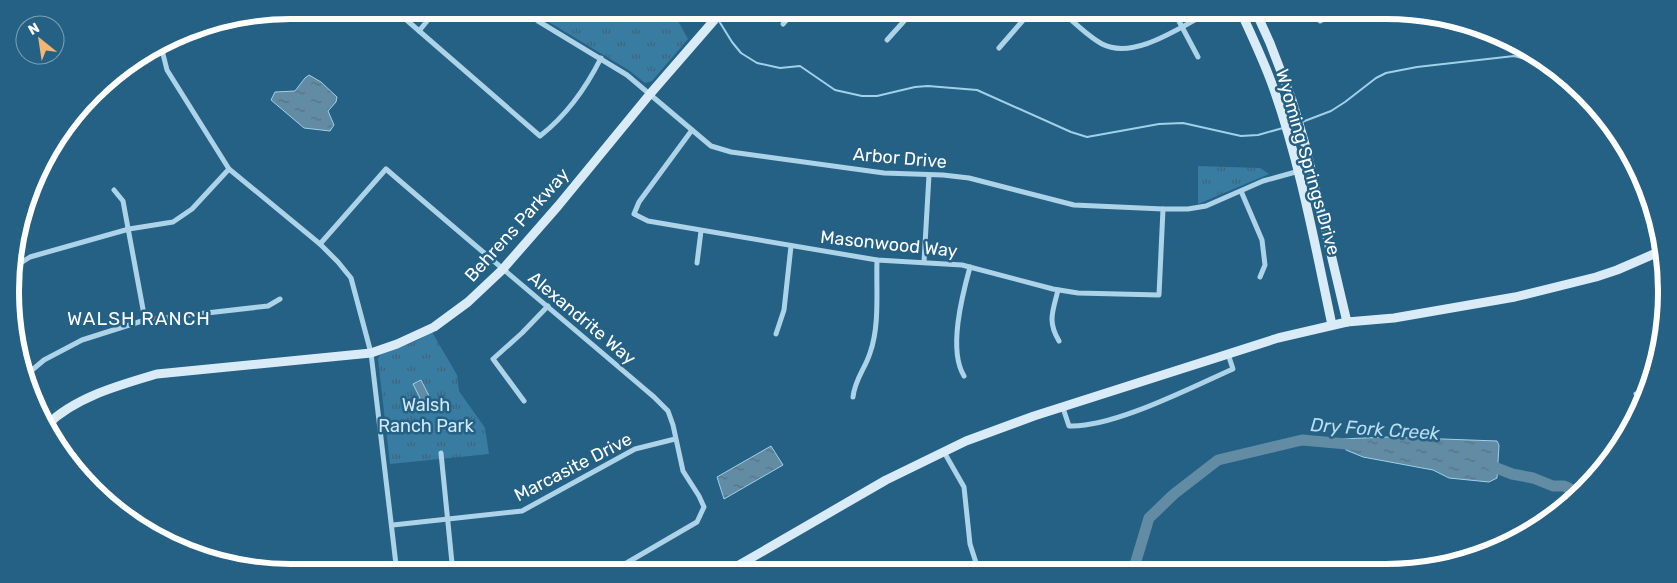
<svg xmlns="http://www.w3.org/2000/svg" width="1677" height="583" font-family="Rubik,sans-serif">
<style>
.park{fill:url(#park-tufts)}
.water{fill:url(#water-ripples);stroke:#a1d0e9}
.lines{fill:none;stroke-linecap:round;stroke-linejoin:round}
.stream{stroke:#a1d0e9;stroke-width:2}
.river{stroke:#628ba4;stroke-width:11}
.street{stroke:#add3e8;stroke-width:5}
.secondary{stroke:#d8ebf7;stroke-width:9}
.labels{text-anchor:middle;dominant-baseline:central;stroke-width:5;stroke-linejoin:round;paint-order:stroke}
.street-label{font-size:18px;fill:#fff;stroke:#246185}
.park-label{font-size:18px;fill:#d1e9f6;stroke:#246185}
.neighbourhood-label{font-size:19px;letter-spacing:1px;fill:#fff;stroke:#246185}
.water-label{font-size:19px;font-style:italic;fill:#b9dcf0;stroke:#246185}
.rim{fill:none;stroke:#fff;stroke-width:6}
</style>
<defs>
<pattern id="park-tufts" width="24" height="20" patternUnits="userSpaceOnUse" patternTransform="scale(1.25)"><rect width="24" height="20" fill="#387ca2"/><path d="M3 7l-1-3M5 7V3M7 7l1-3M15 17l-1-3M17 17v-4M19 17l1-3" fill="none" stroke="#426477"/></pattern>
<pattern id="water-ripples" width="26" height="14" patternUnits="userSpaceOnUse" patternTransform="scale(1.25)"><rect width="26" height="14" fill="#628ba4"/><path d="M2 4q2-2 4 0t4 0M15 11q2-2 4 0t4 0" fill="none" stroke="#597281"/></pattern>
</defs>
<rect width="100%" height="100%" fill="#246185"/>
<!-- park -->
<g class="park">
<polygon points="529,10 672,10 688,39 652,81 645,83 630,71"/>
<polygon points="1198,166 1260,168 1269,174 1198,204"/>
<polygon points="432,332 457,375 459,391 485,428 489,454 390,464 378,359 380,355 416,341"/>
</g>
<!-- water -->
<g class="water">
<polygon points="309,75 321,82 337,97 336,102 328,111 334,125 330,131 304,128 271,100 275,92 295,91 305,78"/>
<polygon points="421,380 429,396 421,403 419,400 420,398 413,384"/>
<polygon points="1388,437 1497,441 1499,445 1497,478 1489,482 1449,478 1433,470 1363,457 1346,450 1340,439"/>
<polygon points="771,446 783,465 724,499 717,477"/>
</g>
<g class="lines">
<!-- stream -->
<g class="stream">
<polyline points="719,21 732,42 741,53 757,63 780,68 800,66 835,90 862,96 877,96 915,87 928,86 977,90 1071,132 1087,137 1159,124 1183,123 1241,136 1258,135 1283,128"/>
<polyline points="1302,122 1331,111 1345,102 1376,78 1386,73 1417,67 1514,56 1555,67"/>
</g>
<!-- river -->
<g class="river">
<polyline points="1485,461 1494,467 1512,474 1533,478 1553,486 1564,486 1579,493"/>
<polyline points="1133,571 1149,518 1174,494 1218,460 1302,440 1358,445"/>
</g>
<!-- street -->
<g class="street">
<path d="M 395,10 L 540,136 C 567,115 586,88 601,58"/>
<polyline points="524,10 538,21 627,75 711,146 731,152 884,173 943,175 969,178 1074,205 1163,209 1188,209 1206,206 1263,181 1310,168"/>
<path d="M 1060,10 C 1073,21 1087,36 1102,44 C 1135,61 1183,25 1213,10"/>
<polyline points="1173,10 1198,57"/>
<polyline points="1313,10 1320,21 1341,10"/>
<polyline points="783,24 795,10"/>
<polyline points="419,31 436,10"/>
<polyline points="887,40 914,10"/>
<polyline points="161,46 167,70 229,169 320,244 338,262 351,278 371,353 397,573"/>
<polyline points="999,48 1032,10"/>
<polyline points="692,130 639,202 634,214 648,221 877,260 962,265 1053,289 1078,293 1159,295 1163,209"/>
<polyline points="114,190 123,201 145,320"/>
<polyline points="1241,191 1262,240 1265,265 1260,277"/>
<path d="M 320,244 L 386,169 C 475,246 565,321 654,397 L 668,411 L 673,425 L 683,471 L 699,496 L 704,507 L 697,522 L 611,572"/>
<polyline points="924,262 929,175"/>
<polyline points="697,263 701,231"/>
<polyline points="13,268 30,257 129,229 173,222 192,209 229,169"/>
<path d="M 1058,290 C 1053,311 1047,321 1059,341"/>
<polyline points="776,334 784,310 791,246"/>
<polyline points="25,376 44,360 82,340 145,320 268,306 280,299"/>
<path d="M 964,376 C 948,350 962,296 970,267"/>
<polyline points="1636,394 1646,391"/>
<path d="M 853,397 C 855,379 865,369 870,353 C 880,325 876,290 877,260"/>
<polyline points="524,401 493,359 522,333 548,306"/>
<path d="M 1063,408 L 1069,426 C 1113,428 1192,387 1233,369 L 1228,354"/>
<polyline points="944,452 964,487 970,544 979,572"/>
<polyline points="441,453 453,573"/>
<polyline points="393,525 522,511 635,449 675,439"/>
<polyline points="1292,571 1300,569 1310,571"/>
</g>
<!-- secondary -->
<g class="secondary">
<path d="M 1240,10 C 1251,34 1263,59 1272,84 C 1300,162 1315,245 1332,325"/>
<polyline points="1255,10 1270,43 1292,100 1305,144 1347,322"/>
<path d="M 47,425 C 75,397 120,385 157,374 L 371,353 L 397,344 L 434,327 L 468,302 L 502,270 L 558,206 L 650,94 L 723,10"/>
<polyline points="727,572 886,480 966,441 1034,416 1278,338 1347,322 1394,318 1515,297 1596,277 1617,270 1663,250"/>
</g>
</g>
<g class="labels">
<!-- street labels -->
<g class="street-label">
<text transform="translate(900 158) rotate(5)">Arbor Drive</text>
<text transform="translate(1308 162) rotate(74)">Wyoming Springs Drive</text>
<text transform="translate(517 225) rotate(-48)">Behrens Parkway</text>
<text transform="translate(889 244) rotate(6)">Masonwood Way</text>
<text transform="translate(582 318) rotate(40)">Alexandrite Way</text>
<text transform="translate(573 467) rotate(-27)">Marcasite Drive</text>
</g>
<!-- park labels -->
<g class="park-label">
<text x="426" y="405">Walsh<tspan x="426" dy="21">Ranch Park</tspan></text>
</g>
<!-- neighbourhood labels -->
<g class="neighbourhood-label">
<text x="139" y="318">WALSH RANCH</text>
</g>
<!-- water labels -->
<g class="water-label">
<text transform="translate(1375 429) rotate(4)">Dry Fork Creek</text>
</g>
</g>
<!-- crop -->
<path d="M0 0H1677V583H0ZM291 19H1386A272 272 0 0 1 1658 291V292A272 272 0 0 1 1386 564H291A272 272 0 0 1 19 292V291A272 272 0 0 1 291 19Z" fill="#246185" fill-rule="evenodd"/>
<path class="rim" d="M291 19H1386A272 272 0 0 1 1658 291V292A272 272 0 0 1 1386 564H291A272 272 0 0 1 19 292V291A272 272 0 0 1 291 19Z"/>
<!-- north arrow -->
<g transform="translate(40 40) rotate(330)"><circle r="24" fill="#246185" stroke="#7ca0b6"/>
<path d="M0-4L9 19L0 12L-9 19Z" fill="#f3b570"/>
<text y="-8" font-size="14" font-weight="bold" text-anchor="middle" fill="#ffffff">N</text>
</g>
</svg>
